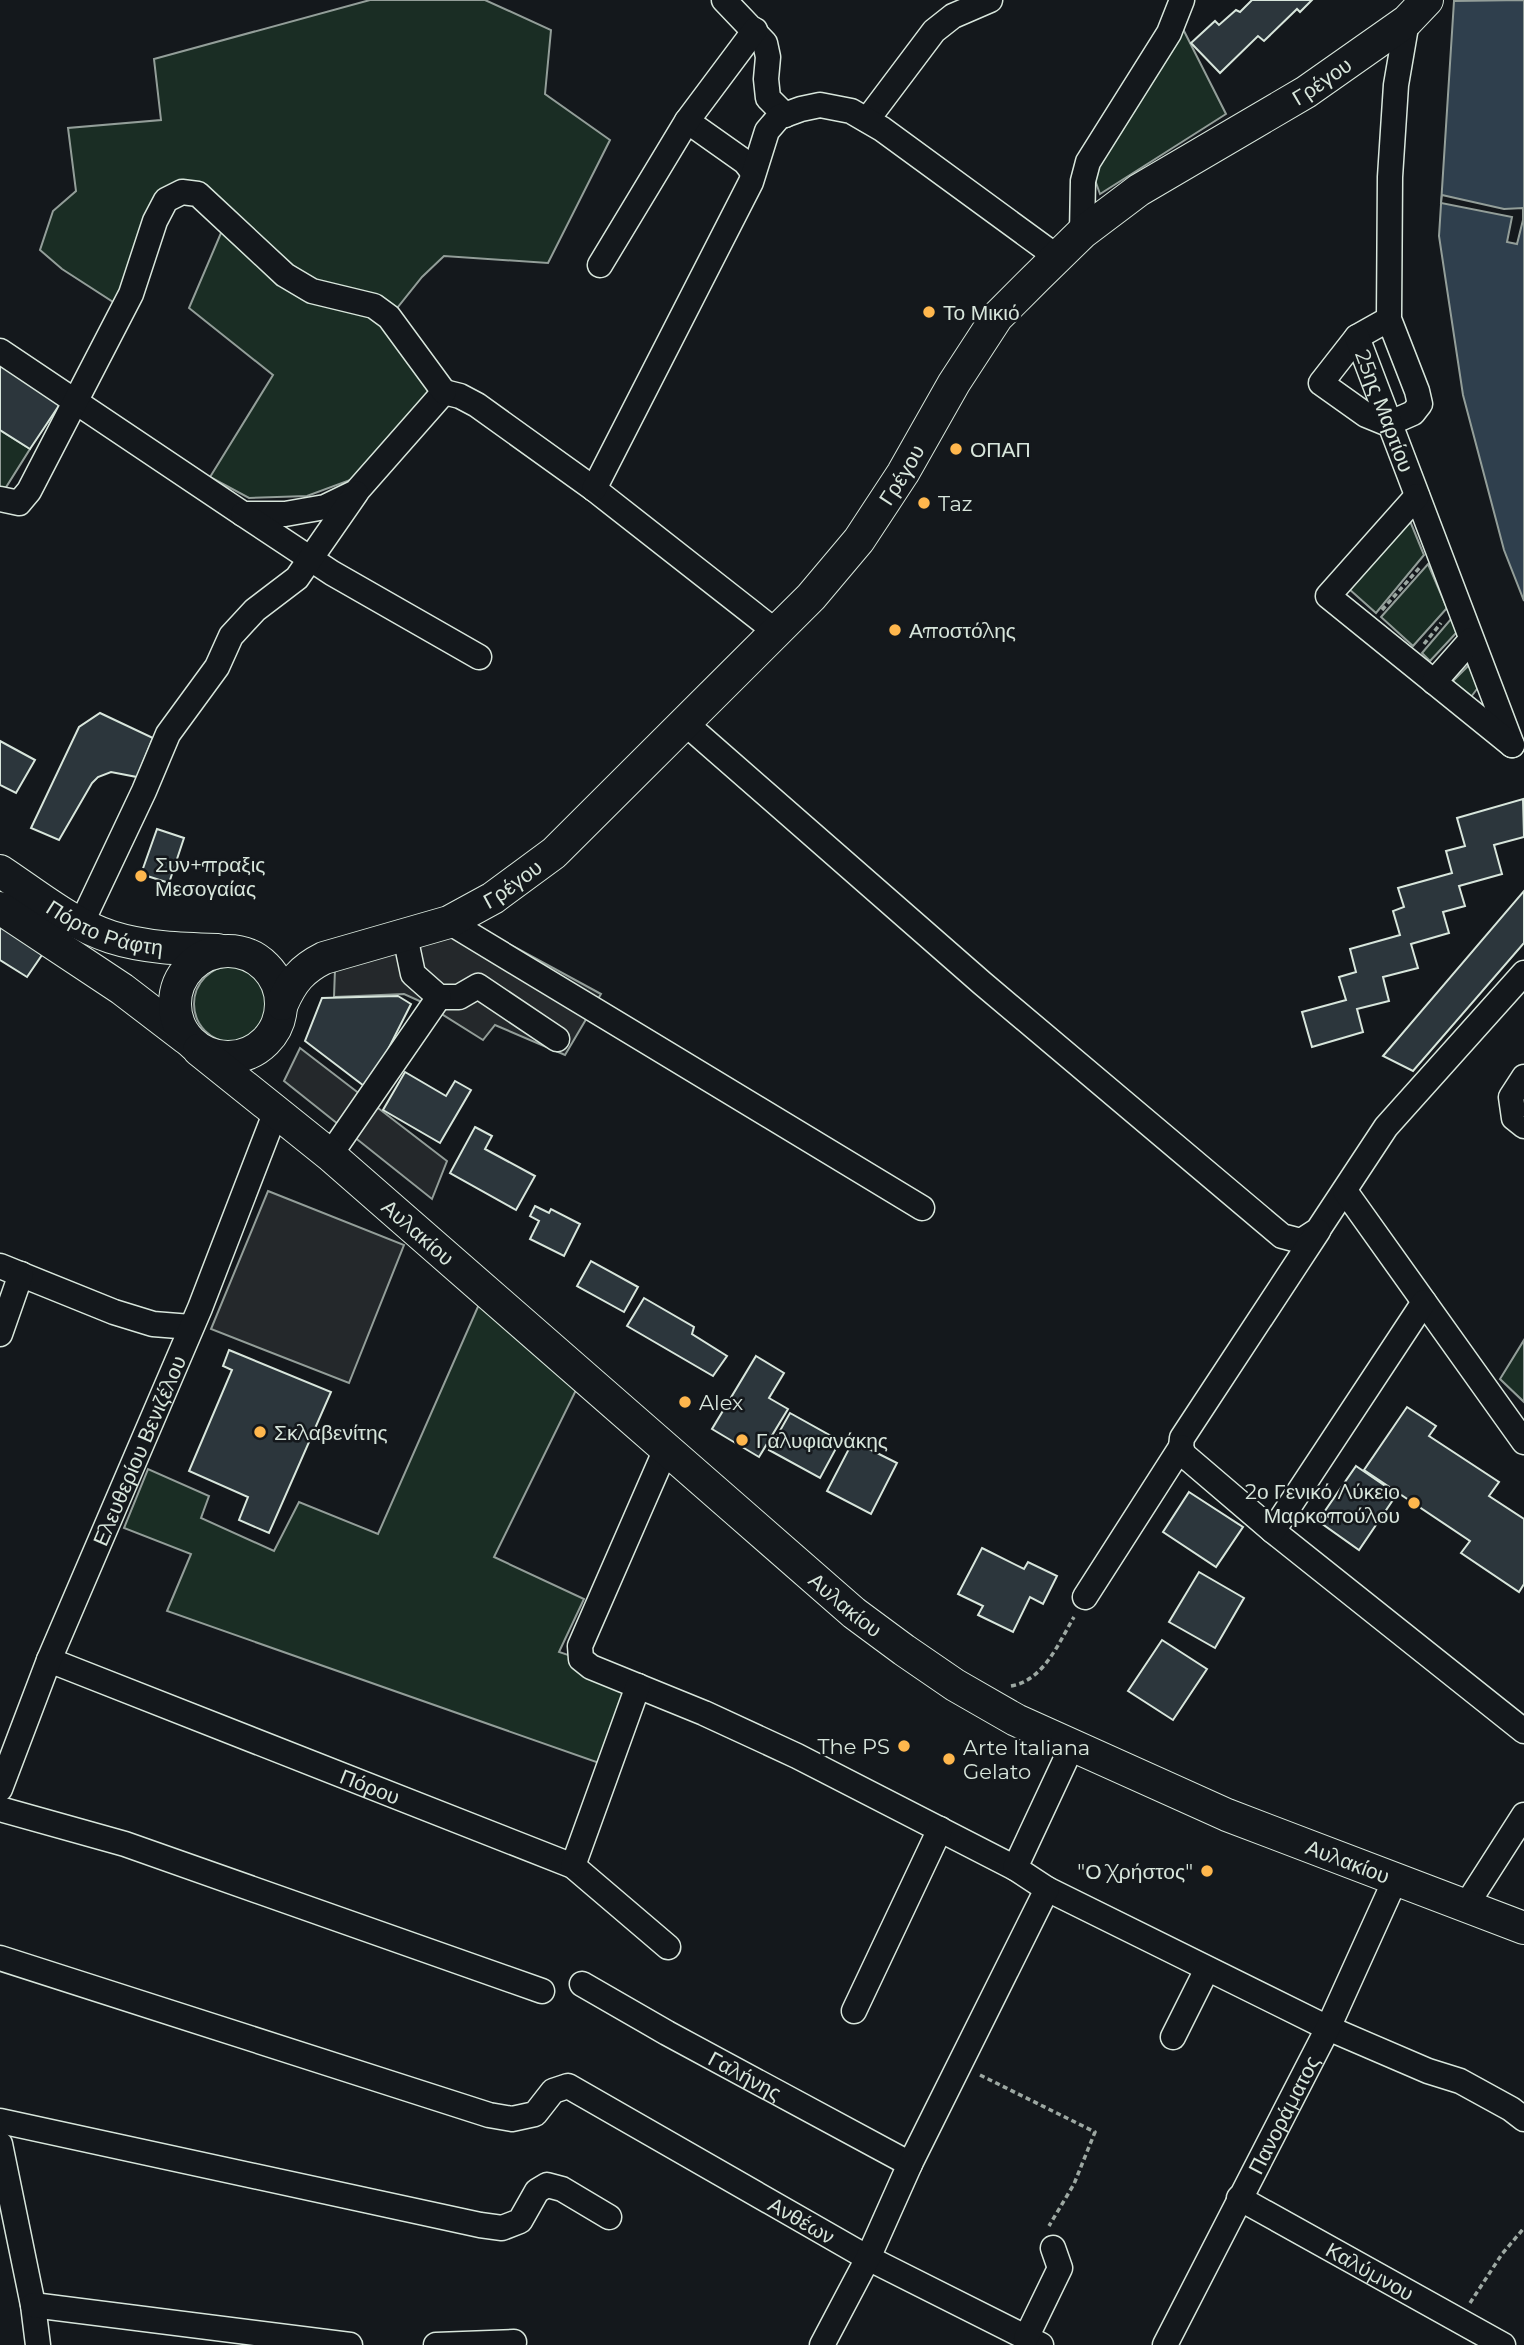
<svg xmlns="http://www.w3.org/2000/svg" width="1524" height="2345" font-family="Montserrat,sans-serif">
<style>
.green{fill:#1a2d24;stroke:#939e99;stroke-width:2}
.parking{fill:#24282b;stroke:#939e99;stroke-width:2}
.water{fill:#2f3f4d;stroke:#939e99;stroke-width:2}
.pier{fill:#14181c;stroke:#939e99;stroke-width:2}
.building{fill:#2c363c;stroke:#d8e6dc;stroke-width:2}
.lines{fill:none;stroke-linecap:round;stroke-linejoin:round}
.minor-casing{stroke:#d8e6dc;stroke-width:27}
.major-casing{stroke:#d8e6dc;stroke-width:34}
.path{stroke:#9da8a2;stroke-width:3.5;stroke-dasharray:5 3.5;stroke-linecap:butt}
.minor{stroke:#14181c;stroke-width:24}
.major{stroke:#14181c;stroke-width:32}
.poi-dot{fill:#ffb74d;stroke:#14181c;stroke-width:2.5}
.labels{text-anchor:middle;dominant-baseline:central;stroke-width:5;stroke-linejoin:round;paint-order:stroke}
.street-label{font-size:21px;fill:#d8e6dc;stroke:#14181c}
.poi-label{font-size:21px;fill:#d8e6dc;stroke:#14181c;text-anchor:start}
</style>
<rect width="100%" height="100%" fill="#14181c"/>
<!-- green -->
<g class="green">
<polygon points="370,0 485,0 551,30 545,94 610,140 548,263 444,256 422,277 390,317 439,384 353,479 307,496 249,498 210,477 273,375 189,308 224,226 178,190 124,309 62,269 40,250 53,211 76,191 68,128 161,120 154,59"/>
<polygon points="1183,29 1226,114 1100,194 1094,177 1118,127"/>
<polygon points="0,430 30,449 3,492 0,490"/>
<polygon points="1410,521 1424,555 1376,613 1349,589"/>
<polygon points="1428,564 1447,608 1413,646 1381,617"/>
<polygon points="1451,619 1457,632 1430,661 1422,653"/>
<polygon points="1470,664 1480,685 1471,697 1451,683"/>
<circle cx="232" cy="1004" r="38"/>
<polygon points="484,1293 580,1382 494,1557 584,1599 559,1652 634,1677 602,1764 167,1611 191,1554 124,1528 148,1469 209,1496 201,1518 274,1551 299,1502 378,1534"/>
<polygon points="1524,1340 1524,1402 1500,1379"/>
</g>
<!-- parking -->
<g class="parking">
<polygon points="467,921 601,994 565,1055 495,1025 483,1040 424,1003 404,994 334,997 335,969"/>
<polygon points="300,1048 447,1161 432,1199 284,1081"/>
<polygon points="268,1191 404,1245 349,1383 211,1329"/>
</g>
<!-- water -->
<polygon class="water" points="1524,0 1524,601 1504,550 1463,395 1439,236 1454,1"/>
<!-- pier -->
<polygon class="pier" points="1442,195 1504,209 1523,208 1523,220 1517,244 1507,242 1512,217 1441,203"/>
<!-- building -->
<g class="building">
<polygon points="1252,0 1312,0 1300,12 1297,9 1264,41 1258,36 1220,73 1191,43 1215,21 1219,25 1236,10 1240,12"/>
<polygon points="0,357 64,398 30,449 0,430"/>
<polygon points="100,713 153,738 137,777 111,772 98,777 92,783 59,840 31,828 79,727"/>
<polygon points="0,741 35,760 16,793 0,785"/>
<polygon points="1523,799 1524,837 1494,845 1502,874 1459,886 1465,906 1443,912 1449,933 1411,944 1418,968 1383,977 1389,1001 1357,1009 1363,1032 1312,1047 1302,1012 1346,1000 1339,977 1356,972 1350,949 1400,935 1393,911 1404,907 1398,888 1452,873 1446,851 1465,846 1457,818"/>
<polygon points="157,829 184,838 169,883 141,874"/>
<polygon points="1524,891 1524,943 1413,1071 1383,1056"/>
<polygon points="0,924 44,952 27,977 0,960"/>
<polygon points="398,996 411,1004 368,1089 305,1041 322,998"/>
<polygon points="405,1072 446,1096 455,1081 471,1090 440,1143 383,1110"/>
<polygon points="475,1127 492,1136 485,1149 535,1176 516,1210 450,1173"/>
<polygon points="535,1206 549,1213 551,1209 580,1224 564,1256 530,1239 539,1221 530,1216"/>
<polygon points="591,1261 638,1287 624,1312 577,1286"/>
<polygon points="644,1298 694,1327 692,1334 727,1356 713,1376 627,1326"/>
<polygon points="229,1350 331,1392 269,1533 239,1520 248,1497 189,1471 232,1370 223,1366"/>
<polygon points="756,1356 784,1373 769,1398 788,1409 759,1457 712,1429"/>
<polygon points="1407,1407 1436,1426 1429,1436 1499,1482 1489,1496 1524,1519 1524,1584 1519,1592 1461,1553 1470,1541 1364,1470"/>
<polygon points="790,1413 840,1441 820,1478 769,1450"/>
<polygon points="853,1441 897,1463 871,1514 827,1491"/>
<polygon points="1356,1466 1397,1494 1359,1550 1318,1521"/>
<polygon points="1189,1492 1243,1527 1216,1567 1163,1532"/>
<polygon points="982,1548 1024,1569 1028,1562 1057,1576 1043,1604 1030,1597 1013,1632 978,1615 983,1606 958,1594"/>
<polygon points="1199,1572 1244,1598 1215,1648 1169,1622"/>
<polygon points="1162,1640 1207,1669 1173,1720 1128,1691"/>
</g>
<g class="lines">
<!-- minor casing -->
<g class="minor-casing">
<g id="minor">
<polyline points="724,0 765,43 768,57 766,79 768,98 785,115"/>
<polyline points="867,120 934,31 953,16 990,0"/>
<polyline points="687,121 745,162 752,171"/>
<polyline points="1082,233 1083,181 1088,162 1169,33 1182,0"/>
<polyline points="600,265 687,121 755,30"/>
<polyline points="1389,319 1357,337 1321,383 1366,415 1388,424 1413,413 1420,404 1417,391 1389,319 1390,177 1396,85 1407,21"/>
<path id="s1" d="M 1357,337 L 1512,745"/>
<polyline points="0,351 243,514 285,514 325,507 356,492 444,392 460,396 477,405 594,489 775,631"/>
<polyline points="594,489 751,182 767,131 779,117 801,109 820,105 851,111 882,129 1057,257"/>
<polyline points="1417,496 1328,596 1512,745"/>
<polyline points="0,499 19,503 29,491 131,294 155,221 166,200 182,192 198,194 285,275 312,291 374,306 389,317 444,392"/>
<polyline points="243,514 332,573 479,657"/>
<polyline points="1434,682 1471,640"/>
<polyline points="685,723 982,983 1282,1236 1301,1241 1318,1230 1386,1127 1524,973"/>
<polyline points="449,922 922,1208"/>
<polyline points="81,924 144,791 168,734 217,667 231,636 255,610 297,578 356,493"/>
<polyline points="405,936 413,974 439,997 459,997 478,986 557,1039"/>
<polyline points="1524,1077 1511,1097 1514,1118 1524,1126"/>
<polyline points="330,1155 439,997"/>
<polyline points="1345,1191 1524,1442"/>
<polyline points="1318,1231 1182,1438 1181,1447 1184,1455 1273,1531 1524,1731"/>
<polyline points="0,1266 114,1312 153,1324 191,1327"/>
<polyline points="0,1334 21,1274"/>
<polyline points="666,1449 580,1646 581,1659 591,1667 704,1713 797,1756 1015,1868"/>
<polyline points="1273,1531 1424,1302"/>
<polyline points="1085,1597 1181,1447"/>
<path id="s2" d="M 49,1660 L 573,1866 L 668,1947"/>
<path id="s3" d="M 0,1789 L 49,1660 L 200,1308 L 276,1111"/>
<polyline points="0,1809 125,1844 542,1991"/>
<polyline points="573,1866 638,1686"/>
<polyline points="1047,1889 1328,2028 1428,2071 1460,2081 1511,2109 1524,2119"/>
<polyline points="1465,1907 1524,1815"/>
<path id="s4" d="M 0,1958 L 489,2115 L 512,2119 L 535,2114 L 553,2091 L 568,2086 L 868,2258 L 1041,2345"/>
<path id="s5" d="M 582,1984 L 667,2033 L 910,2164"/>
<polyline points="854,2011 940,1829"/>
<polyline points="1173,2037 1207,1969"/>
<polyline points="0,2121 480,2225 502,2228 520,2221 537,2191 547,2185 562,2189 609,2217"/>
<polyline points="0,2144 33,2305 38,2345"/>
<path id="s6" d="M 1239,2198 L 1503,2345"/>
<polyline points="33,2305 350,2345"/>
<polyline points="1026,2338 1060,2268 1053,2248"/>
<polyline points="436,2345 514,2342"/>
<polyline points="822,2345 868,2258 910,2164 1047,1889 1015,1868 1072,1746"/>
<path id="s7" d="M 1165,2345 L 1328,2028 L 1395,1880"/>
</g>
</g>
<!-- major casing -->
<g class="major-casing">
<g id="major">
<path id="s8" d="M 0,871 C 35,894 71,924 111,937 C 145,948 183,949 218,950"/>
<polyline points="0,908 122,989 186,1038"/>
<circle cx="228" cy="1004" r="53"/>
<path id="s9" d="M 282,1004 C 292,981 302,969 324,958 L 449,922 L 493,898 L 554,853 L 811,597 L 859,540 L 903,473 L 954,383 L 997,317 L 1036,278 L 1082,233 L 1139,190 L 1306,92 L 1407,21 L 1427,0"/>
<path id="s10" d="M 199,1050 L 330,1155 L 854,1613 L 904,1650 L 955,1685 L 1016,1720 L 1227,1815 L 1524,1928"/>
</g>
</g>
<!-- path -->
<g class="path">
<polyline points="1382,610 1421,566"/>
<polyline points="1424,644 1441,623"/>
<path d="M 1011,1686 C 1044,1680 1058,1644 1074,1617"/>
<polyline points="980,2075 1095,2132 1074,2184 1049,2226"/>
<polyline points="1470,2303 1502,2254 1524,2228"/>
</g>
<!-- minor -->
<use href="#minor" class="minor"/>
<!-- major -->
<use href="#major" class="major"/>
</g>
<!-- markers -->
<g class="poi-dot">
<circle cx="929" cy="312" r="7"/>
<circle cx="956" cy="449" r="7"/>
<circle cx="924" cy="503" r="7"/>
<circle cx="895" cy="630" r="7"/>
<circle cx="141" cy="876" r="7"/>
<circle cx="685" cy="1402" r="7"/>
<circle cx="260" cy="1432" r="7"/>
<circle cx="742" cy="1440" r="7"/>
<circle cx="1414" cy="1503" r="7"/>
<circle cx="904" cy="1746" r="7"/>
<circle cx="949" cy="1759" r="7"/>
<circle cx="1207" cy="1871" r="7"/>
</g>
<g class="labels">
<!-- street labels -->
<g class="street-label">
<text stroke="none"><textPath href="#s9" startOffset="1423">Γρέγου</textPath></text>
<text stroke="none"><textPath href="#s1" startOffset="79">25ης Μαρτίου</textPath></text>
<text stroke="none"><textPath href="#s9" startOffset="835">Γρέγου</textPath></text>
<text stroke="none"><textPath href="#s9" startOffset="268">Γρέγου</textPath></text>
<text stroke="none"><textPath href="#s8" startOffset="121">Πόρτο Ράφτη</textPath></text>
<text stroke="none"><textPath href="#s10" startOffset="285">Αυλακίου</textPath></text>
<text stroke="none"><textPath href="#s3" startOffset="366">Ελευθερίου Βενιζέλου</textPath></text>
<text stroke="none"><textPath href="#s10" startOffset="852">Αυλακίου</textPath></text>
<text stroke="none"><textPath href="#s2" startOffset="345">Πόρου</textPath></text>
<text stroke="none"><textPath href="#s10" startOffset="1419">Αυλακίου</textPath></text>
<text stroke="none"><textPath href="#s5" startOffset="187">Γαλήνης</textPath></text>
<text stroke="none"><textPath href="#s7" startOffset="259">Πανοράματος</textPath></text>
<text stroke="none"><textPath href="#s4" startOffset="875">Ανθέων</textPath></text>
<text stroke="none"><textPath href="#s6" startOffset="150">Καλύμνου</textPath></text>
</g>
<!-- poi labels -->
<g class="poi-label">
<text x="943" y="312">Το Μικιό</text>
<text x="970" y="449">ΟΠΑΠ</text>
<text x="938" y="503">Taz</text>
<text x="909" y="630">Αποστόλης</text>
<text x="155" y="864">Συν+πραξις<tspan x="155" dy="24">Μεσογαίας</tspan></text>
<text x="699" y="1402">Alex</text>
<text x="274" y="1432">Σκλαβενίτης</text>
<text x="756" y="1440">Γαλυφιανάκης</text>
<text x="1400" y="1491" text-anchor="end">2ο Γενικό Λύκειο<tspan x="1400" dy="24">Μαρκοπούλου</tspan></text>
<text x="890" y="1746" text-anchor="end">The PS</text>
<text x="963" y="1747">Arte Italiana<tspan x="963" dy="24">Gelato</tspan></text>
<text x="1193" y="1871" text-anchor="end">"Ο Χρήστος"</text>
</g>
</g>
</svg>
